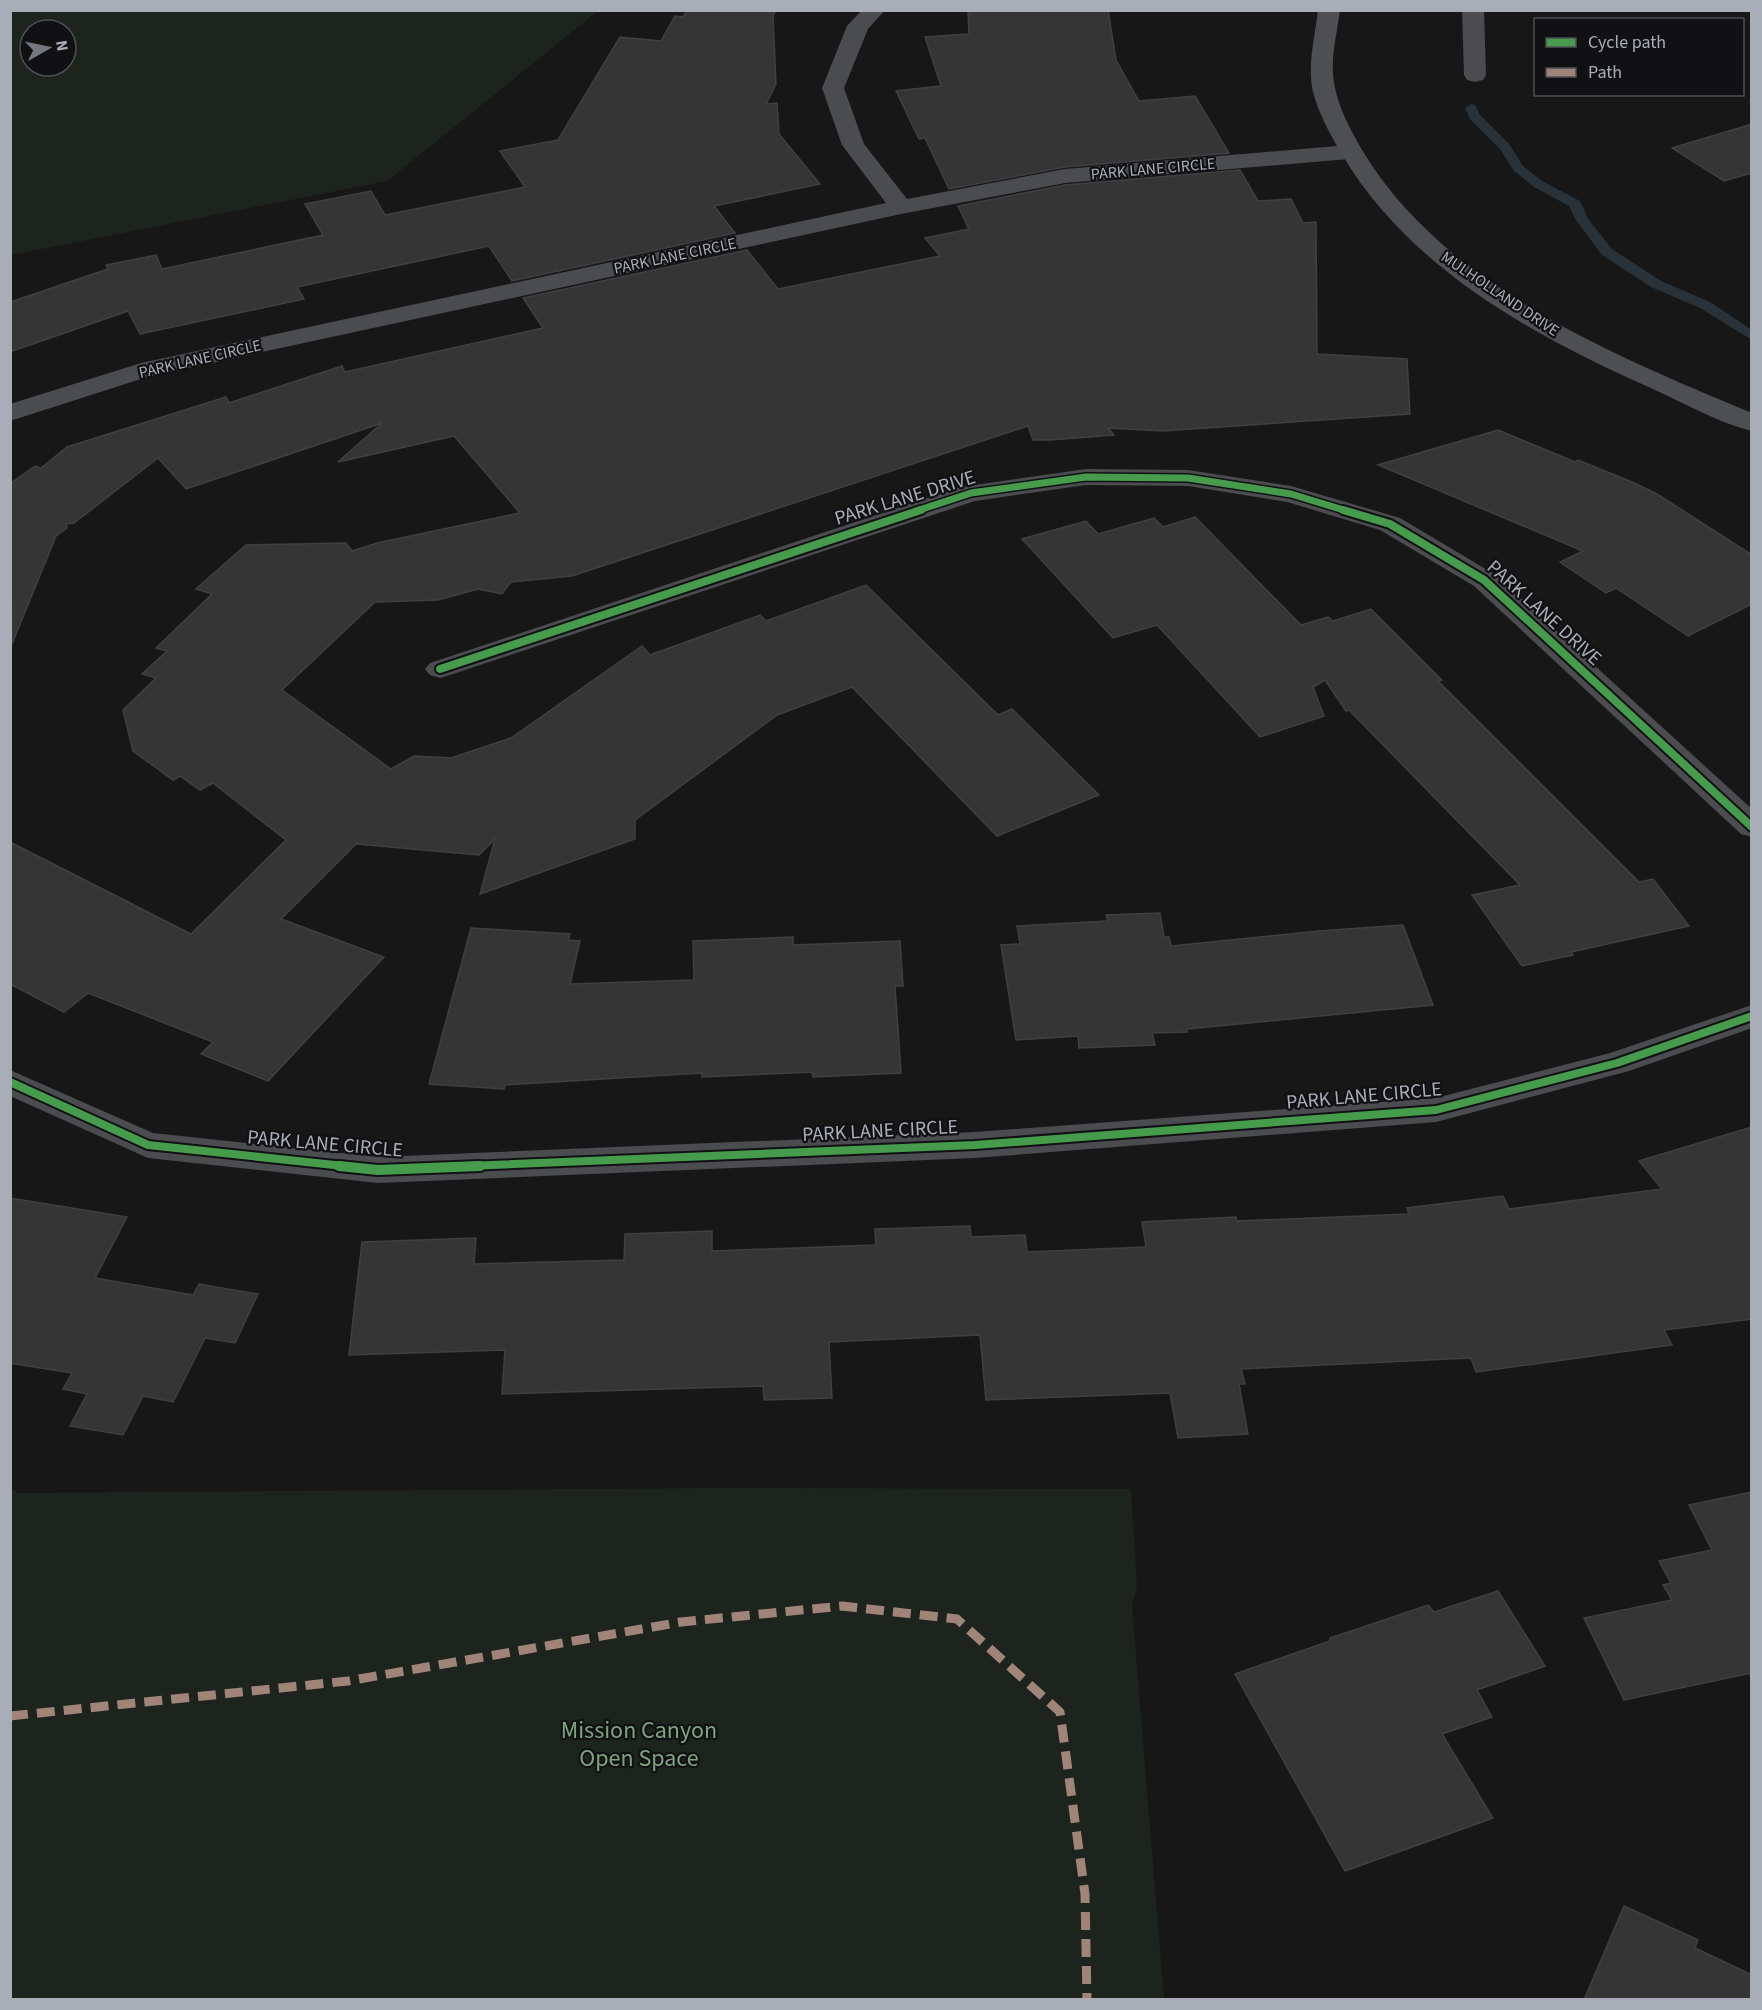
<svg xmlns="http://www.w3.org/2000/svg" width="1762" height="2010" font-family="'Source Sans 3',sans-serif">
<style>
.green{fill:#1d241e;fill-rule:evenodd}
.lines{fill:none;stroke-linecap:round;stroke-linejoin:round}
.stream{fill:#2a3239;fill-rule:evenodd}
.building{fill:#353536;stroke:#3f4043;stroke-width:1.5}
.minor{fill:#4b4c50;fill-rule:evenodd}
.major{fill:#4d4f52;fill-rule:evenodd}
.quiet{stroke:#a18479;stroke-width:9;stroke-dasharray:18 9;stroke-linecap:butt}
.cycleway-far2-casing{stroke:#111113;stroke-width:10}
.cycleway-far1-casing{stroke:#111113;stroke-width:12}
.cycleway-casing{stroke:#111113;stroke-width:14}
.cycleway-far2{stroke:#469c4c;stroke-width:7}
.cycleway-far1{stroke:#469c4c;stroke-width:8}
.cycleway{stroke:#469c4c;stroke-width:10}
.labels{text-anchor:middle;dominant-baseline:central;stroke-width:4.5;stroke-linejoin:round;paint-order:stroke}
.far-street-label{font-size:16px;fill:#a8adb8;stroke:#111113}
.street-label{font-size:20px;fill:#a8adb8;stroke:#111113}
.near-park-label{font-size:24px;fill:#7fa381;stroke:#111113}
</style>
<rect width="100%" height="100%" fill="#171717"/>
<!-- green -->
<g class="green">
<path d="M 10,11 L 11,10 L 598,11 L 387,181 L 11,255 ZM 30,30 L 66,30 L 66,66 L 30,66 Z"/>
<polygon points="11,1488 18,1493 721,1488 1131,1489 1137,1587 1132,1606 1164,1999 11,1999"/>
</g>
<g class="lines">
<!-- stream -->
<polygon class="stream" points="1471,104 1475,105 1480,115 1509,144 1523,166 1542,181 1580,201 1588,219 1612,249 1661,281 1710,302 1752,330 1752,340 1700,308 1651,287 1602,255 1576,220 1569,206 1534,187 1514,171 1500,149 1470,119 1465,108"/>
</g>
<!-- building -->
<g class="building">
<polygon points="687,10 776,10 773,16 776,84 766,104 777,103 779,134 820,184 714,206 735,233 512,281 489,246 297,287 304,299 140,334 128,311 10,352 10,302 108,269 106,265 156,255 162,269 323,235 305,204 371,191 385,215 525,187 500,151 558,140 620,37 661,41 675,16 683,17"/>
<polygon points="968,10 1108,10 1116,60 1139,101 1195,96 1229,153 1065,167 949,189 925,138 919,139 896,91 941,86 925,37 969,34"/>
<polygon points="1752,124 1752,173 1724,181 1672,148"/>
<polygon points="1240,170 1258,201 1291,199 1303,223 1316,222 1317,354 1407,359 1410,414 1162,431 1108,428 1114,435 1050,440 1033,440 1028,426 572,576 511,582 502,594 478,589 438,600 375,602 282,690 391,769 414,756 451,758 511,738 642,646 650,655 760,615 766,621 866,585 998,715 1012,709 1099,795 997,836 852,687 777,715 635,820 635,839 480,894 495,839 479,855 356,844 281,919 384,957 268,1081 201,1054 213,1042 88,993 64,1012 10,984 10,842 191,934 286,840 213,783 200,790 180,776 173,780 133,751 123,710 156,678 142,674 167,651 156,648 212,594 196,589 246,545 346,543 352,551 377,543 520,513 454,436 338,462 382,423 186,489 158,458 74,523 66,524 67,528 56,536 12,644 10,484 35,466 41,468 67,447 226,397 229,403 342,366 345,372 543,328 523,298 747,250 778,289 940,256 925,238 969,229 958,206 1065,185"/>
<polygon points="1498,430 1575,462 1578,460 1632,482 1657,494 1752,555 1752,604 1688,636 1616,588 1606,593 1560,562 1583,551 1378,465"/>
<polygon points="1195,517 1301,625 1328,617 1333,621 1371,609 1442,680 1438,681 1639,882 1653,879 1689,926 1571,952 1573,955 1522,966 1472,895 1520,885 1349,710 1346,711 1325,680 1313,687 1324,716 1260,737 1157,625 1113,638 1022,539 1086,521 1098,534 1154,518 1163,527"/>
<polygon points="1160,913 1164,937 1169,937 1171,946 1319,931 1403,925 1433,1005 1187,1029 1187,1032 1152,1033 1155,1045 1079,1048 1078,1036 1016,1040 1001,945 1020,944 1017,926 1108,921 1106,915"/>
<polygon points="471,928 570,934 568,940 580,941 570,984 694,980 693,941 793,937 793,945 900,941 903,986 895,986 901,1073 813,1077 812,1072 702,1077 702,1073 505,1085 504,1089 429,1084"/>
<polygon points="1752,1127 1752,1319 1664,1330 1672,1345 1476,1372 1471,1358 1241,1369 1245,1384 1239,1384 1248,1434 1178,1438 1170,1393 986,1400 980,1335 829,1342 832,1398 764,1400 763,1386 502,1394 505,1350 349,1355 362,1242 476,1238 474,1264 624,1260 625,1234 712,1231 712,1251 876,1245 875,1229 970,1226 971,1237 1025,1235 1027,1252 1146,1247 1142,1222 1236,1217 1237,1221 1409,1214 1407,1208 1503,1196 1509,1209 1662,1189 1639,1161"/>
<polygon points="10,1198 127,1217 95,1278 193,1295 199,1284 258,1294 235,1343 205,1338 173,1402 143,1396 123,1435 70,1426 87,1394 63,1389 72,1373 10,1363"/>
<polygon points="1752,1492 1752,1673 1624,1700 1584,1618 1672,1600 1663,1585 1671,1583 1659,1561 1712,1550 1689,1505"/>
<polygon points="1498,1591 1545,1666 1477,1690 1492,1717 1442,1734 1493,1818 1345,1871 1235,1674 1330,1641 1330,1638 1428,1605 1434,1612"/>
<polygon points="1624,1906 1698,1940 1695,1948 1752,1975 1752,2000 1584,2000"/>
</g>
<g class="lines">
<!-- minor -->
<g class="minor">
<polygon points="862,10 885,10 868,29 844,88 864,144 907,199 1065,169 1349,145 1357,147 1360,152 1357,157 1349,159 1065,183 901,214 147,377 10,421 10,404 141,363 886,203 842,145 822,88 847,26"/>
<polygon points="1462,10 1484,10 1486,75 1483,80 1475,82 1467,80 1464,75"/>
<polygon points="1086,469 1188,470 1291,486 1400,518 1494,574 1752,809 1752,837 1741,834 1474,586 1380,530 1287,502 1188,486 1086,485 975,501 450,675 440,678 430,675 425,669 430,663 961,487"/>
<polygon points="1752,1005 1752,1028 1629,1071 1436,1122 975,1158 378,1183 148,1158 10,1096 10,1070 153,1133 378,1157 975,1132 1436,1098 1610,1053"/>
</g>
<!-- major -->
<path class="major" d="M 1318,10 L 1340,10 C 1337,34 1330,59 1334,83 C 1338,107 1350,129 1362,150 C 1443,285 1612,355 1752,413 L 1752,431 C 1719,423 1686,404 1655,390 C 1536,337 1410,270 1341,153 C 1330,134 1319,114 1313,92 C 1307,65 1315,37 1318,10 Z"/>
<!-- quiet -->
<polyline class="quiet" points="10,1716 348,1681 681,1622 842,1606 957,1619 1060,1712 1085,1894 1087,2000"/>
<!-- cycleway-far2 casing -->
<g class="cycleway-far2-casing">
<polyline id="cycleway-far2" points="916,511 971,493 1086,477 1188,478 1291,494 1347,511"/>
</g>
<!-- cycleway-far1 casing -->
<g class="cycleway-far1-casing">
<g id="cycleway-far1">
<polyline points="1343,510 1390,524 1484,580 1752,827"/>
<polyline points="440,669 921,510"/>
<polyline points="10,1082 148,1145 353,1167"/>
<polyline points="444,1167 975,1145 1436,1110 1617,1063 1752,1016"/>
</g>
</g>
<!-- cycleway casing -->
<g class="cycleway-casing">
<polyline id="cycleway" points="339,1166 378,1170 480,1166"/>
</g>
<!-- cycleway-far2 -->
<use href="#cycleway-far2" class="cycleway-far2"/>
<!-- cycleway-far1 -->
<use href="#cycleway-far1" class="cycleway-far1"/>
<!-- cycleway -->
<use href="#cycleway" class="cycleway"/>
</g>
<g class="labels">
<!-- far-street labels -->
<g class="far-street-label">
<text transform="translate(1153 169) rotate(-5)">PARK LANE CIRCLE</text>
<text transform="translate(675 256) rotate(-12)">PARK LANE CIRCLE</text>
<text transform="translate(1500 294) rotate(34)">MULHOLLAND DRIVE</text>
<text transform="translate(200 359) rotate(-13)">PARK LANE CIRCLE</text>
</g>
<!-- street labels -->
<g class="street-label">
<text transform="translate(905 498) rotate(-17)">PARK LANE DRIVE</text>
<text transform="translate(1544 613) rotate(42)">PARK LANE DRIVE</text>
<text transform="translate(1364 1096) rotate(-5)">PARK LANE CIRCLE</text>
<text transform="translate(880 1131) rotate(-3)">PARK LANE CIRCLE</text>
<text transform="translate(325 1144) rotate(5)">PARK LANE CIRCLE</text>
</g>
<!-- near-park labels -->
<g class="near-park-label">
<text x="639" y="1730">Mission Canyon<tspan x="639" dy="28">Open Space</tspan></text>
</g>
</g>
<!-- border -->
<rect width="1762" height="2010" fill="none" stroke="#a8adb8" stroke-width="24"/>
<!-- legend -->
<rect x="1534" y="18" width="210" height="78" fill="#111113" stroke="#4d4f55" stroke-width="1.5"/>
<rect x="1546" y="38" width="30" height="9" fill="#469c4c" stroke="#4d4f55" stroke-width="1.5"/>
<text x="1588" y="48" font-size="18" fill="#a8adb8">Cycle path</text>
<rect x="1546" y="68" width="30" height="9" fill="#a18479" stroke="#4d4f55" stroke-width="1.5"/>
<text x="1588" y="78" font-size="18" fill="#a8adb8">Path</text>
<!-- north arrow -->
<g transform="translate(48 48) rotate(81)"><circle r="28" fill="#111113" stroke="#4d4f55" stroke-width="1.5"/>
<path d="M0-4.5L10 22L0 15L-10 22Z" fill="#757880"/>
<text y="-9" font-size="16" font-weight="bold" text-anchor="middle" fill="#a8adb8">N</text>
</g>
</svg>
